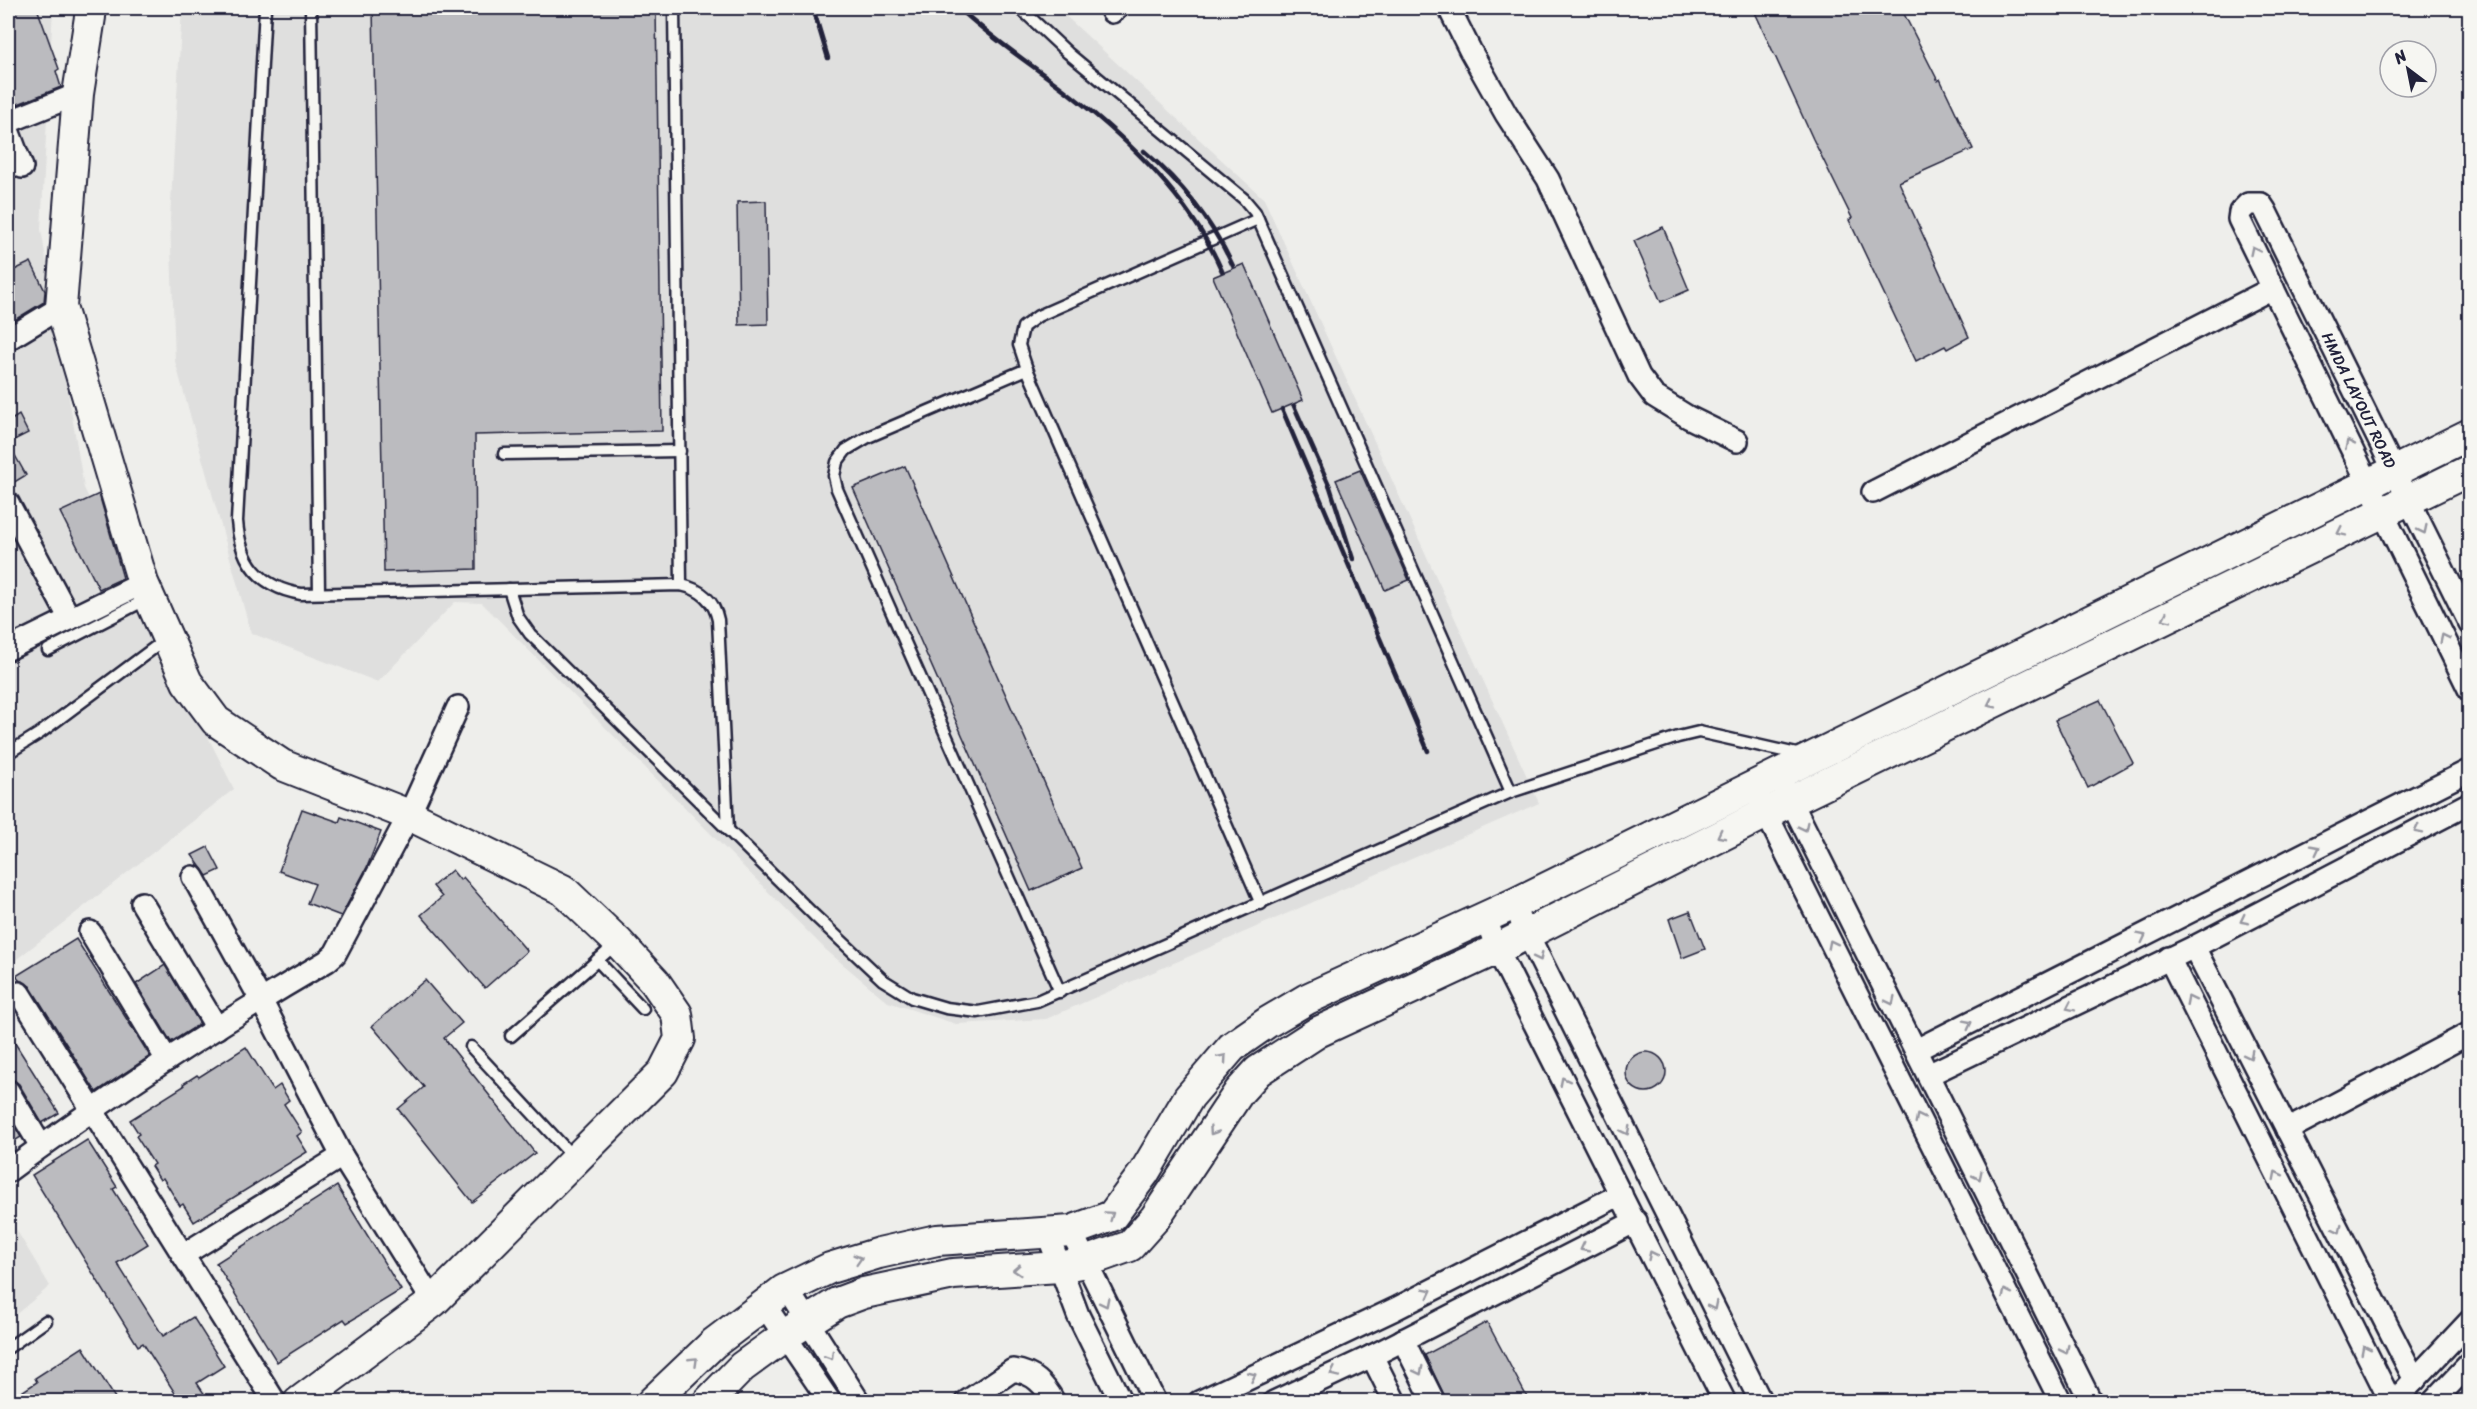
<svg xmlns="http://www.w3.org/2000/svg" width="2477" height="1409" font-family="Sriracha,sans-serif">
<style>
.built{fill:#dfdfde}
.building{fill:#bbbbbf;stroke:#22223b;stroke-width:1.5}
.lines{fill:none;stroke-linecap:round;stroke-linejoin:round}
.lane-casing{stroke:#22223b;stroke-width:15}
.street-casing{stroke:#22223b;stroke-width:26}
.secondary-casing{stroke:#22223b;stroke-width:34}
.lane{stroke:#f6f6f2;stroke-width:10}
.street{stroke:#f6f6f2;stroke-width:21}
.secondary{stroke:#f6f6f2;stroke-width:30}
.rail{stroke:#22223b;stroke-width:4.5}
.oneway{stroke:#9797a0}
.labels{text-anchor:middle;dominant-baseline:central;stroke-width:5;stroke-linejoin:round;paint-order:stroke}
.street-label{font-size:16px;fill:#22223b;stroke:#f6f6f2}
</style>
<rect width="100%" height="100%" fill="#eeeeeb"/>
<filter id="ink" filterUnits="userSpaceOnUse"><feTurbulence type="fractalNoise" baseFrequency=".0167" numOctaves="2"/><feDisplacementMap in="SourceGraphic" scale="12" xChannelSelector="R" yChannelSelector="G"/><feConvolveMatrix kernelMatrix="1 2 1 2 8 2 1 2 1" color-interpolation-filters="sRGB"/></filter>
<g filter="url(#ink)">
<!-- built -->
<g class="built">
<polygon points="8,8 53,8 41,229 84,488 234,789 8,966"/>
<polygon points="182,8 1057,8 1264,199 1539,803 1046,1019 956,1024 888,1002 826,950 482,603 455,602 378,682 251,633 175,361 170,219"/>
<polygon points="8,1216 50,1286 8,1321"/>
</g>
<!-- building -->
<g class="building">
<polygon points="8,8 37,8 59,69 56,71 61,87 8,108"/>
<polygon points="373,8 656,8 662,431 475,435 476,569 384,572"/>
<polygon points="1753,8 1901,8 1938,81 1940,79 1973,149 1899,182 1969,337 1947,349 1945,346 1916,361 1849,220 1852,218 1813,139"/>
<polygon points="766,201 768,324 739,325 737,202"/>
<polygon points="1663,227 1689,290 1661,302 1634,241"/>
<polygon points="31,262 45,291 44,302 8,324 8,273"/>
<polygon points="1244,264 1303,400 1272,413 1213,277"/>
<polygon points="19,415 28,433 8,443 26,475 8,486 8,422"/>
<polygon points="905,466 1082,868 1031,891 853,488"/>
<polygon points="1360,470 1409,580 1385,590 1336,480"/>
<polygon points="99,494 123,578 99,589 60,512"/>
<polygon points="2100,700 2133,763 2088,788 2055,720"/>
<polygon points="302,809 339,822 341,817 381,832 367,867 341,916 307,903 315,884 279,871"/>
<polygon points="208,847 220,870 207,876 192,855"/>
<polygon points="452,870 460,880 463,877 527,951 485,988 421,915 442,897 433,886"/>
<polygon points="1690,911 1705,949 1682,958 1669,919"/>
<polygon points="76,939 150,1056 96,1092 30,986 19,980 16,976"/>
<polygon points="165,965 200,1024 171,1042 136,984"/>
<polygon points="425,980 462,1023 444,1038 535,1153 472,1202 398,1109 424,1087 372,1026"/>
<polygon points="8,1032 59,1113 42,1123 19,1084 14,1080 8,1078"/>
<polygon points="246,1047 273,1090 280,1085 289,1100 284,1104 302,1132 297,1136 307,1152 194,1222 183,1204 180,1206 163,1178 160,1180 151,1166 154,1164 136,1136 139,1134 130,1120 184,1086 183,1084 197,1075 199,1077"/>
<circle cx="1646" cy="1072" r="20"/>
<polygon points="8,1115 21,1137 8,1145"/>
<polygon points="87,1140 117,1187 113,1189 148,1244 117,1263 163,1336 193,1317 224,1366 197,1383 209,1401 180,1401 143,1343 138,1346 32,1175"/>
<polygon points="337,1186 401,1290 347,1323 344,1319 277,1362 216,1263"/>
<polygon points="1487,1322 1529,1401 1447,1401 1425,1355"/>
<polygon points="83,1347 117,1401 8,1401 37,1382 35,1378"/>
</g>
<g class="lines">
<!-- lane casing -->
<g class="lane-casing">
<g id="lane">
<path d="M 265,8 L 237,521 C 240,562 259,587 301,594 L 681,585 C 700,589 714,600 718,620 L 728,830"/>
<polyline points="311,8 319,593"/>
<polyline points="674,8 681,585"/>
<polyline points="1020,8 1068,53 1244,199 1255,212 1511,792"/>
<polyline points="1258,219 1038,316 1023,327 1019,345 1027,369 1261,904"/>
<polyline points="1027,369 868,437 846,450 837,462 834,476 837,489 1060,992"/>
<polyline points="504,454 680,451"/>
<polyline points="509,589 518,617 530,634 814,915 883,980 912,998 946,1008 978,1012 1037,1001 1511,792 1678,737 1699,732 1801,755"/>
<polyline points="48,650 149,598"/>
<polyline points="8,753 40,733 166,639"/>
<polyline points="597,960 643,1009"/>
<polyline points="511,1036 616,944"/>
<polyline points="471,1047 575,1159"/>
<polyline points="8,1348 46,1321"/>
</g>
</g>
<!-- street casing -->
<g class="street-casing">
<g id="street">
<polyline points="1449,8 1470,50 1506,114 1548,179 1639,376 1654,396 1688,417 1737,441"/>
<polyline points="1112,12 1117,8"/>
<polyline points="8,122 78,94"/>
<polyline points="8,130 22,167"/>
<polyline points="8,339 61,307"/>
<polyline points="1873,492 2273,288"/>
<polyline points="8,503 70,619"/>
<polyline points="2470,624 2265,210 2261,204 2248,204 2240,212 2239,219 2470,691"/>
<polyline points="8,649 143,583"/>
<polyline points="1785,789 2091,1402"/>
<polyline points="1760,801 2061,1402"/>
<polyline points="193,877 261,1000 342,1156 433,1302"/>
<polyline points="142,903 217,1028"/>
<polyline points="1485,916 1497,949 1725,1402"/>
<polyline points="1521,921 1761,1402"/>
<polyline points="90,932 167,1060"/>
<polyline points="2194,947 2415,1380"/>
<polyline points="2169,958 2391,1402"/>
<polyline points="19,993 275,1402"/>
<polyline points="1916,1050 2470,770"/>
<polyline points="1928,1075 2194,947 2470,803"/>
<polyline points="8,1091 41,1146"/>
<polyline points="2287,1130 2470,1033"/>
<path d="M 8,1171 C 110,1095 217,1025 327,961 L 335,954 L 409,815 L 458,707"/>
<polyline points="1071,1231 1155,1402"/>
<polyline points="1047,1232 1078,1315 1121,1402"/>
<polyline points="183,1255 342,1156"/>
<polyline points="787,1289 859,1402"/>
<polyline points="764,1305 830,1402"/>
<polyline points="1403,1340 1434,1402"/>
<polyline points="1372,1356 1395,1402"/>
<polyline points="2405,1390 2470,1321"/>
<path d="M 966,1402 L 1013,1370 C 1034,1373 1044,1384 1054,1402"/>
<polyline points="1199,1402 1395,1309 1621,1194"/>
<polyline points="1274,1402 1372,1356 1636,1221"/>
<polyline points="2433,1402 2470,1363"/>
</g>
</g>
<!-- secondary casing -->
<g class="secondary-casing">
<g id="secondary">
<polyline points="90,8 90,17 78,94 61,307 143,583 187,682 216,721 282,765 409,815 563,890 618,942 655,982 677,1014 680,1039 663,1072 433,1302 299,1402"/>
<polyline points="652,1402 714,1343 784,1290 830,1268 879,1253 937,1240 1071,1231 1112,1216 1144,1173 1189,1097 1232,1047 1268,1022 1307,999 1514,904 2470,434"/>
<polyline points="708,1402 742,1367 786,1335 837,1303 864,1293 953,1274 1060,1267 1085,1262 1130,1246 1155,1218 1239,1092 1258,1071 1318,1032 1497,949 1766,813 2470,470"/>
</g>
</g>
<!-- lane -->
<use href="#lane" class="lane"/>
<!-- street -->
<use href="#street" class="street"/>
<!-- secondary -->
<use href="#secondary" class="secondary"/>
<!-- rail -->
<g class="rail">
<polyline points="813,8 828,58"/>
<path d="M 959,8 C 993,40 1034,66 1071,95 C 1131,142 1191,200 1222,271"/>
<path d="M 1144,151 C 1182,183 1212,221 1233,266"/>
<polyline points="1294,406 1330,487 1353,559"/>
<polyline points="1282,409 1428,751"/>
</g>
</g>
<!-- one-way arrows -->
<defs><path id="oneway-chevron" d="M-2-3.5L2.5 0L-2 3.5" fill="none" stroke-width="1.6" stroke-linecap="round" stroke-linejoin="round" transform="scale(1.5)"/></defs>
<g class="oneway">
<use href="#oneway-chevron" transform="translate(2254 250) rotate(-116)"/>
<use href="#oneway-chevron" transform="translate(2349 444) rotate(-116)"/>
<use href="#oneway-chevron" transform="translate(2423 530) rotate(64)"/>
<use href="#oneway-chevron" transform="translate(2341 532) rotate(154)"/>
<use href="#oneway-chevron" transform="translate(2166 618) rotate(154)"/>
<use href="#oneway-chevron" transform="translate(2444 638) rotate(-116)"/>
<use href="#oneway-chevron" transform="translate(1991 704) rotate(154)"/>
<use href="#oneway-chevron" transform="translate(1804 827) rotate(64)"/>
<use href="#oneway-chevron" transform="translate(2418 830) rotate(153)"/>
<use href="#oneway-chevron" transform="translate(1721 835) rotate(153)"/>
<use href="#oneway-chevron" transform="translate(2316 849) rotate(-27)"/>
<use href="#oneway-chevron" transform="translate(2244 920) rotate(153)"/>
<use href="#oneway-chevron" transform="translate(2142 937) rotate(-27)"/>
<use href="#oneway-chevron" transform="translate(1832 944) rotate(-117)"/>
<use href="#oneway-chevron" transform="translate(1539 957) rotate(63)"/>
<use href="#oneway-chevron" transform="translate(2190 1000) rotate(-117)"/>
<use href="#oneway-chevron" transform="translate(1891 1001) rotate(64)"/>
<use href="#oneway-chevron" transform="translate(2070 1007) rotate(154)"/>
<use href="#oneway-chevron" transform="translate(1968 1024) rotate(-27)"/>
<use href="#oneway-chevron" transform="translate(2249 1055) rotate(63)"/>
<use href="#oneway-chevron" transform="translate(1223 1058) rotate(-49)"/>
<use href="#oneway-chevron" transform="translate(1564 1081) rotate(-117)"/>
<use href="#oneway-chevron" transform="translate(1919 1118) rotate(-117)"/>
<use href="#oneway-chevron" transform="translate(1213 1131) rotate(124)"/>
<use href="#oneway-chevron" transform="translate(1626 1131) rotate(63)"/>
<use href="#oneway-chevron" transform="translate(2277 1175) rotate(-117)"/>
<use href="#oneway-chevron" transform="translate(1978 1176) rotate(64)"/>
<use href="#oneway-chevron" transform="translate(1110 1215) rotate(-35)"/>
<use href="#oneway-chevron" transform="translate(2338 1229) rotate(63)"/>
<use href="#oneway-chevron" transform="translate(1584 1248) rotate(153)"/>
<use href="#oneway-chevron" transform="translate(1652 1255) rotate(-116)"/>
<use href="#oneway-chevron" transform="translate(858 1259) rotate(-17)"/>
<use href="#oneway-chevron" transform="translate(1017 1270) rotate(176)"/>
<use href="#oneway-chevron" transform="translate(1428 1292) rotate(-27)"/>
<use href="#oneway-chevron" transform="translate(2006 1293) rotate(-117)"/>
<use href="#oneway-chevron" transform="translate(1105 1303) rotate(63)"/>
<use href="#oneway-chevron" transform="translate(1713 1306) rotate(63)"/>
<use href="#oneway-chevron" transform="translate(2365 1349) rotate(-117)"/>
<use href="#oneway-chevron" transform="translate(2065 1350) rotate(64)"/>
<use href="#oneway-chevron" transform="translate(830 1356) rotate(58)"/>
<use href="#oneway-chevron" transform="translate(694 1361) rotate(-44)"/>
<use href="#oneway-chevron" transform="translate(1419 1371) rotate(63)"/>
<use href="#oneway-chevron" transform="translate(1334 1373) rotate(155)"/>
<use href="#oneway-chevron" transform="translate(1252 1376) rotate(-25)"/>
</g>
</g>
<g class="labels">
<!-- street labels -->
<g class="street-label">
<text transform="translate(2359 400) rotate(64)">HMDA LAYOUT ROAD</text>
</g>
</g>
<!-- margin -->
<rect width="2477" height="1409" fill="none" stroke="#f6f6f2" stroke-width="30"/>
<rect x="15" y="15" width="2447" height="1379" fill="none" stroke="#22223b" stroke-width="2" filter="url(#ink)"/>
<!-- north arrow -->
<g transform="translate(2408 69) rotate(328)"><circle r="28" fill="#f6f6f2" stroke="#a1a1a9" stroke-width="1.5"/>
<path d="M0-4.5L10 22L0 15L-10 22Z" fill="#22223b"/>
<text y="-9" font-size="16" font-weight="bold" text-anchor="middle" fill="#22223b">N</text>
</g>
</svg>
